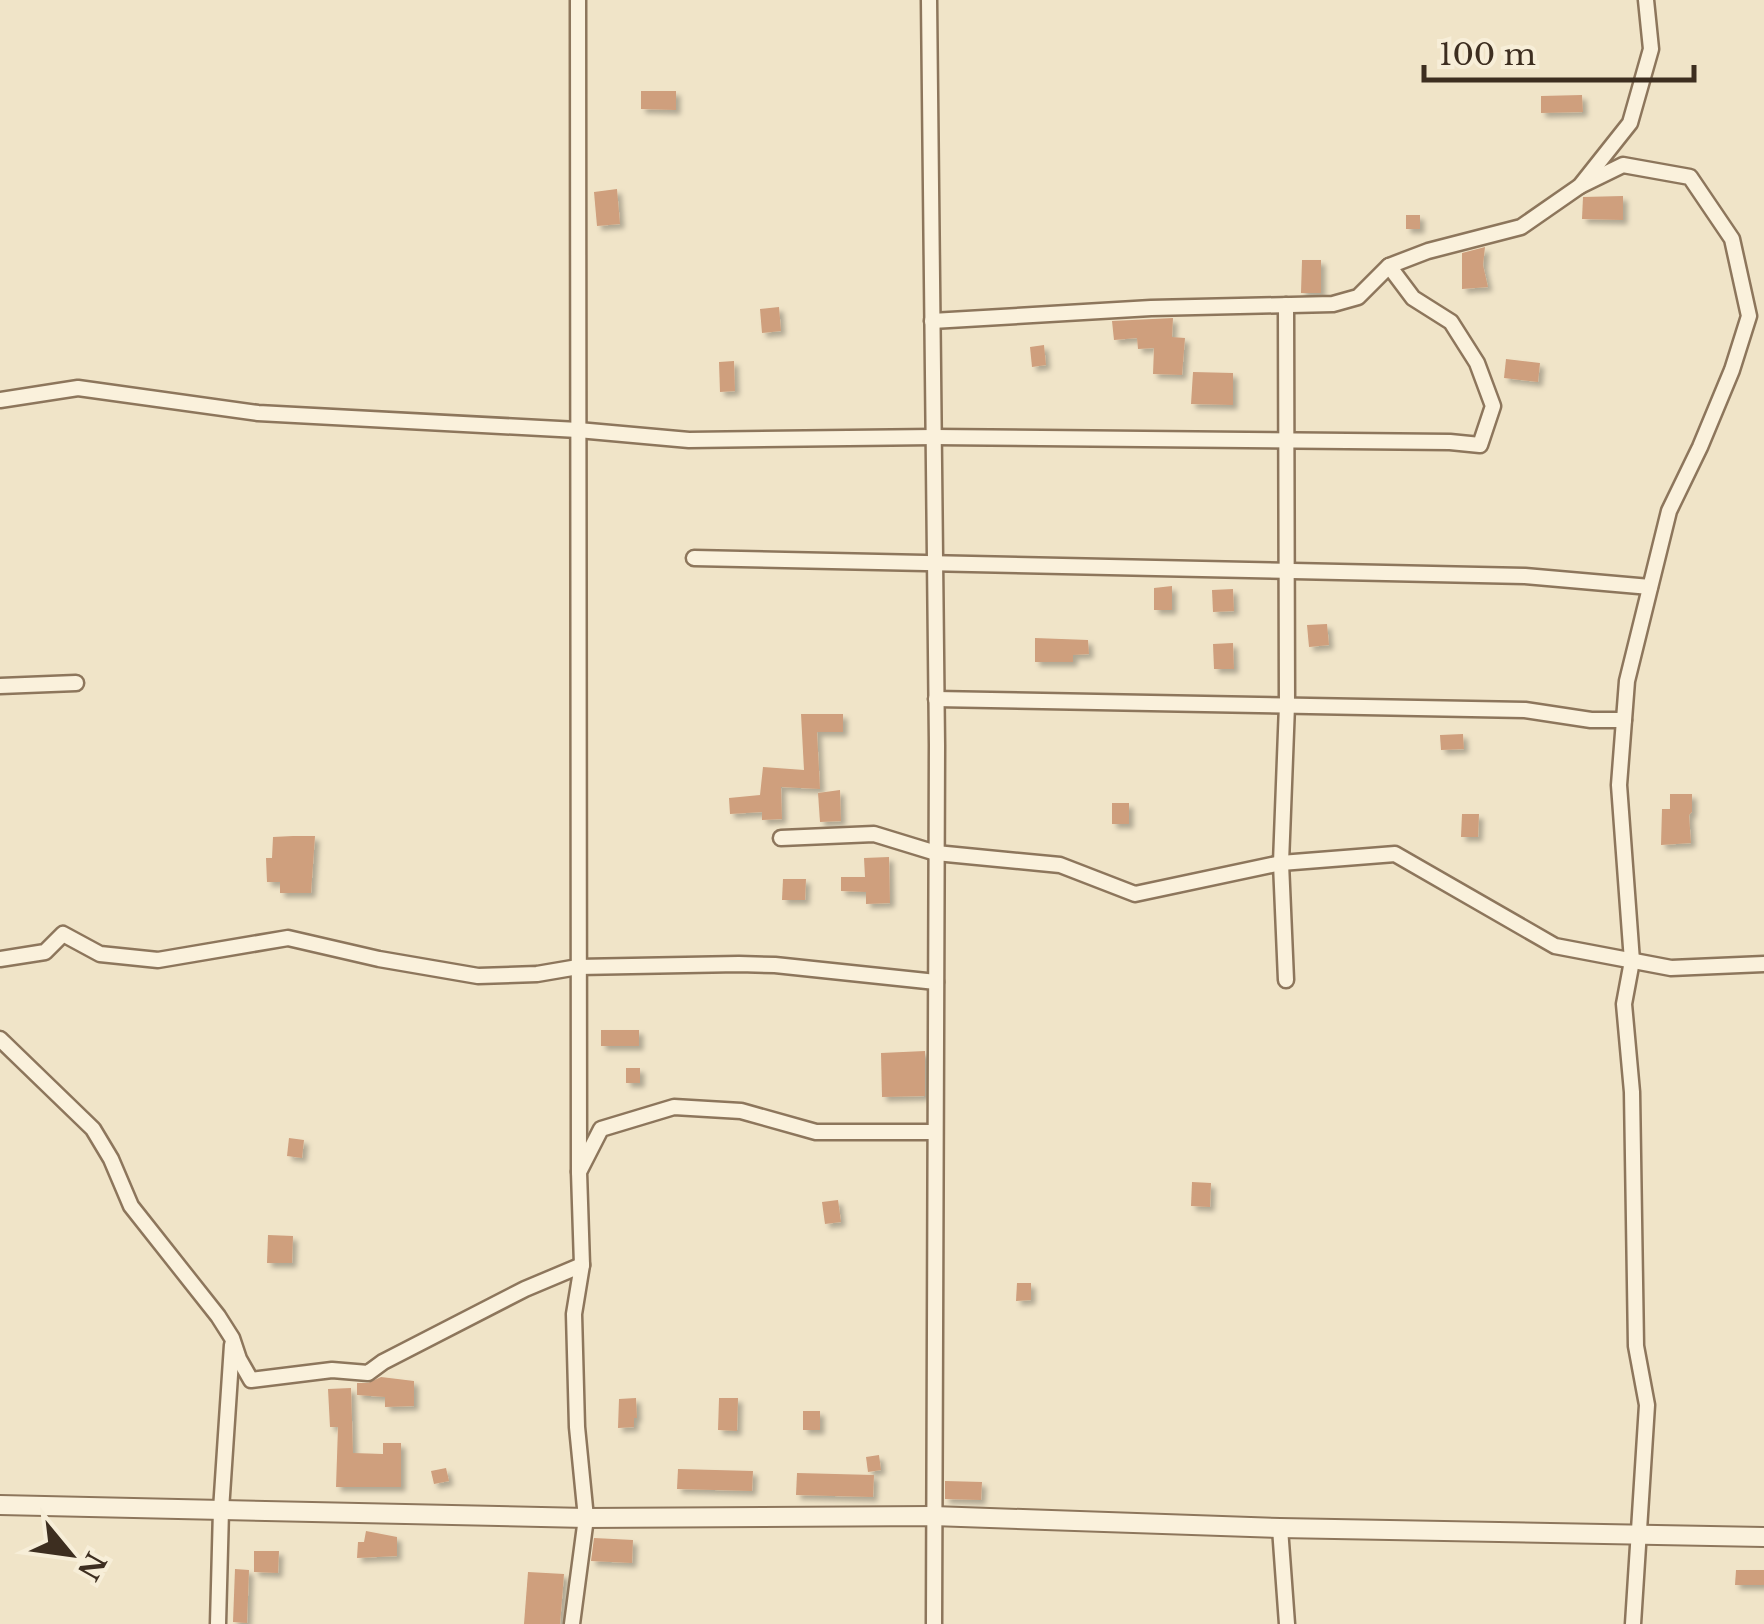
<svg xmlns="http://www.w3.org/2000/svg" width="1764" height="1624" font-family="'Libre Baskerville',serif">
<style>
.building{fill:#cf9f7d;filter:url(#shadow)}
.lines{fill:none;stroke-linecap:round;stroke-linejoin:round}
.minor-casing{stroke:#8d765c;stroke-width:19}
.tertiary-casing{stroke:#8d765c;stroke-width:22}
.minor{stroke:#faf1dc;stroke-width:14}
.tertiary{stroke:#faf1dc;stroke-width:18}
</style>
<defs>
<filter id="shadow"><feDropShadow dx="4.5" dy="4.5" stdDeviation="2.5" flood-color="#0004"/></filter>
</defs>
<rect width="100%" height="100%" fill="#f0e4c8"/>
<!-- building -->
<g class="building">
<polygon points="641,91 676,91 676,110 641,109"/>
<polygon points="1582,95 1583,112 1541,113 1541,96"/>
<polygon points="617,189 620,224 597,226 594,192"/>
<polygon points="1623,196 1623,220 1582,219 1583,197"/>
<rect x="1406" y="215" width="14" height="14"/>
<polygon points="1485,247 1483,265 1488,287 1462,289 1462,253"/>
<polygon points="1302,260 1321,260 1321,293 1301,293"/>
<polygon points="779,307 781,331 762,333 760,309"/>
<polygon points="1173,318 1172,337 1185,338 1182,375 1153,374 1154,348 1138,349 1137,338 1114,340 1112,321"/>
<polygon points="1044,345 1046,365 1032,367 1030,347"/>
<polygon points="1506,359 1540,363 1538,382 1504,378"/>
<polygon points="734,361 735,391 720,392 719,362"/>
<polygon points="1193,372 1233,373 1233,405 1191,404"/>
<polygon points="1172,586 1172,610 1154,610 1154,588"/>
<polygon points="1233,589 1234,611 1213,612 1212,590"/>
<polygon points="1327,624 1329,645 1309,647 1307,625"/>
<polygon points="1035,638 1088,640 1089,654 1073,655 1073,662 1035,662"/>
<polygon points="1233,643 1234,669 1214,669 1213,644"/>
<polygon points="801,714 843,714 843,732 817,732 820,789 781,787 782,819 762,820 762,812 730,814 729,798 760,795 763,767 804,770"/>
<polygon points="1463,734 1464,749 1441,750 1440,735"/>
<polygon points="840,790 841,821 820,822 818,793"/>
<polygon points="1670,794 1692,794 1692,812 1689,815 1691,843 1661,845 1662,809 1670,809"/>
<rect x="1112" y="803" width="17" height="21"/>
<polygon points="1462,814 1479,814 1478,837 1461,837"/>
<polygon points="293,836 315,836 311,893 280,893 280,882 267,882 266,858 272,858 273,837"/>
<polygon points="889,857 890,903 866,904 866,892 841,891 841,877 865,877 864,858"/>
<polygon points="783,879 806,879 805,900 782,900"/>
<rect x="601" y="1030" width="38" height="16"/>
<polygon points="925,1051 925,1096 882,1097 881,1053"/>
<rect x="626" y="1068" width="14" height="15"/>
<polygon points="289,1138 304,1140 302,1158 287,1156"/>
<polygon points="1192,1182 1211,1183 1210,1207 1191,1206"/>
<polygon points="838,1200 841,1222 825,1224 822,1202"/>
<polygon points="268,1235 293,1236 292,1263 267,1263"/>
<polygon points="1017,1283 1031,1283 1031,1300 1016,1301"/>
<polygon points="381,1377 414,1381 414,1406 385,1407 385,1397 357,1395 357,1383 368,1383"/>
<polygon points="351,1388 353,1453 383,1454 383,1443 401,1443 401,1487 336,1487 338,1427 330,1427 328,1389"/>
<polygon points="636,1398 637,1418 634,1418 634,1427 618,1428 619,1399"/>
<polygon points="719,1398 738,1398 737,1431 718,1430"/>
<rect x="803" y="1411" width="17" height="19"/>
<polygon points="879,1455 881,1470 868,1472 866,1457"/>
<polygon points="446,1468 449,1481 434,1484 431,1471"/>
<polygon points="678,1469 753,1471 752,1491 677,1489"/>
<polygon points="797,1473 874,1475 873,1497 796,1495"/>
<polygon points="945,1481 982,1482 981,1500 945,1499"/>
<polygon points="366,1531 397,1537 397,1556 357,1558 358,1542 364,1542"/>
<polygon points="594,1538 633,1540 632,1563 591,1561"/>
<polygon points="254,1551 279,1551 278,1573 254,1572"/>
<polygon points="235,1569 249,1570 247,1623 233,1622"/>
<polygon points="1736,1570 1764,1570 1764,1585 1735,1585"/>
<polygon points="528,1572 564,1574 560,1624 524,1624"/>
</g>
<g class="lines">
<!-- minor casing -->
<g class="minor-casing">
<g id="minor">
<polyline points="578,0 579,1172"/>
<polyline points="929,0 937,745 934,1624"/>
<polyline points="1580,186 1623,165 1690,177 1732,239 1749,316 1732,370 1700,447 1669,511 1627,681 1619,785 1632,961 1624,1004 1632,1092 1636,1346 1647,1405 1633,1624"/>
<polyline points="932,321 1151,308 1333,304 1358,297 1389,266 1428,251 1521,227 1580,186 1630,123 1651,49 1646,0"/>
<polyline points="0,400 78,388 258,413 578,430 689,440 934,437 1450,442 1480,445 1493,406 1477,363 1451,322 1413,298 1389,266"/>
<polyline points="694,558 1525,576 1650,587"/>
<polyline points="0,686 76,683"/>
<polyline points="936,699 1525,710 1591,720 1624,720"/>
<polyline points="781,838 874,834 936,853 1060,865 1135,894 1281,863 1395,854 1555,946 1671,968 1764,964"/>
<polyline points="0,959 45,952 63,934 100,954 158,960 288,938 379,959 478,976 537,974 578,967 739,964 775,965 936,982"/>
<polyline points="1286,980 1281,863 1287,705 1286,305"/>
<polyline points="0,1039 93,1129 111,1159 131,1206 218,1316 232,1338 239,1359 251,1380 332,1370 368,1373 383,1362 525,1289 582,1265"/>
<polyline points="1280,1528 1287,1624"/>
<polyline points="218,1624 221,1510 232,1345"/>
<polyline points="572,1624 586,1518 577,1427 574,1314 582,1265 579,1172 601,1129 674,1107 741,1111 816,1132 935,1132"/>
</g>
</g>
<!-- tertiary casing -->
<g class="tertiary-casing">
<polyline id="tertiary" points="0,1505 586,1518 933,1516 1280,1528 1764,1537"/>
</g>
<!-- minor -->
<use href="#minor" class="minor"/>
<!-- tertiary -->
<use href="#tertiary" class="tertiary"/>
</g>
<!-- north arrow -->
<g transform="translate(70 1554) rotate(119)" stroke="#f7eed8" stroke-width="8" paint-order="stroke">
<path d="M0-8L18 38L0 25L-18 38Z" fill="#3d2e20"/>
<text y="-15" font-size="28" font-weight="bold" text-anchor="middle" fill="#3d2e20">N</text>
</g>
<!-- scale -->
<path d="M1424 65v15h270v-15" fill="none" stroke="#3d2e20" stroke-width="5"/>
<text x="1439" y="65" font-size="30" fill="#3d2e20" stroke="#f7eed8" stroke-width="8" paint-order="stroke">100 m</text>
</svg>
